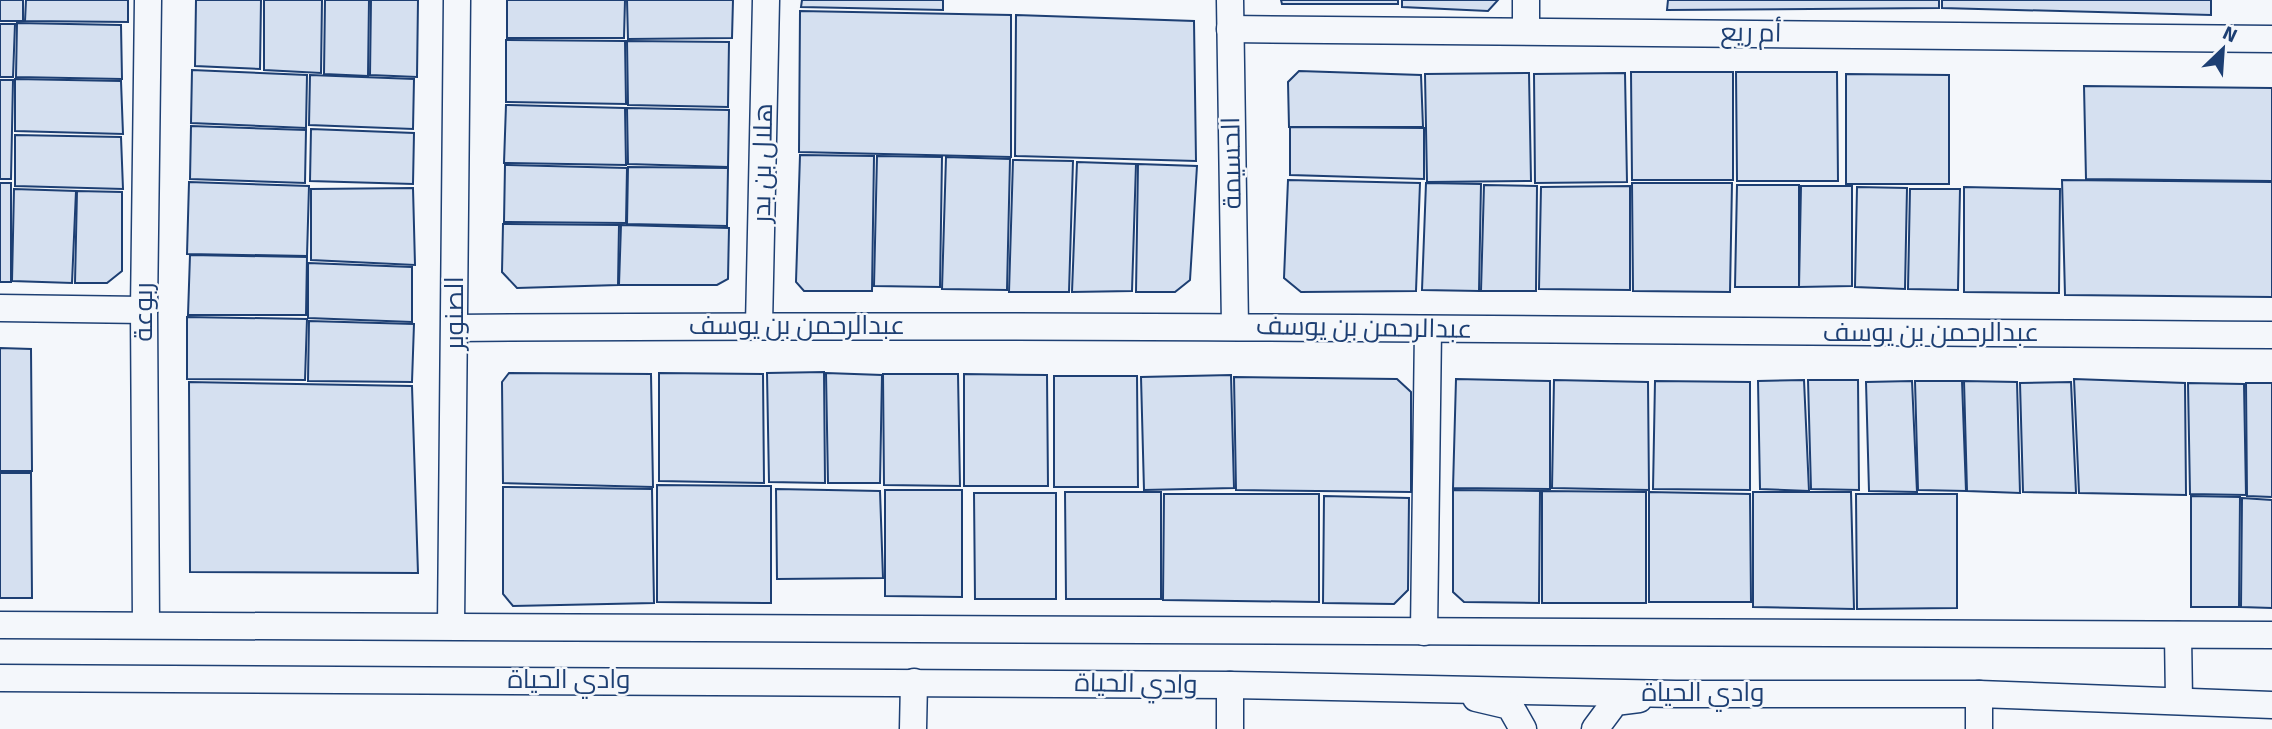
<svg xmlns="http://www.w3.org/2000/svg" width="2272" height="729" font-family="Signika,Cairo,sans-serif">
<style>
.building{fill:#d5e0f0;stroke:#1d3f73;stroke-width:2}
.lines{fill:none;stroke-linecap:round;stroke-linejoin:round}
.street-casing{stroke:#1d3f73;stroke-width:29}
.street{stroke:#f4f7fb;stroke-width:26}
.labels{text-anchor:middle;dominant-baseline:central;stroke-width:5;stroke-linejoin:round;paint-order:stroke}
.street-label{font-size:26px;fill:#1d3f73;stroke:#f4f7fb}
</style>
<rect width="100%" height="100%" fill="#f4f7fb"/>
<!-- building -->
<g class="building">
<rect x="0" y="0" width="23" height="21"/>
<polygon points="26,0 128,0 128,22 25,21"/>
<polygon points="196,0 261,0 260,69 195,66"/>
<polygon points="264,0 322,0 321,73 264,70"/>
<polygon points="325,0 369,0 368,76 324,74"/>
<polygon points="371,0 418,0 417,77 370,75"/>
<polygon points="507,0 625,0 624,38 507,38"/>
<polygon points="627,0 733,0 732,38 628,39"/>
<polygon points="802,0 943,0 943,10 801,7"/>
<polygon points="1281,0 1398,0 1398,4 1282,4"/>
<polygon points="1402,0 1498,0 1488,11 1402,7"/>
<polygon points="1668,0 1939,0 1939,8 1667,10"/>
<polygon points="1942,0 2211,0 2211,15 1942,8"/>
<polygon points="800,11 1011,15 1011,157 799,152"/>
<polygon points="1016,15 1194,21 1196,161 1015,156"/>
<polygon points="17,23 121,25 122,79 16,77"/>
<polygon points="0,24 15,24 13,77 0,77"/>
<polygon points="506,40 625,41 626,104 506,102"/>
<polygon points="627,41 729,42 728,107 628,105"/>
<polygon points="192,70 307,75 306,128 191,123"/>
<polygon points="1299,71 1421,75 1423,127 1289,127 1288,82"/>
<polygon points="1631,72 1733,72 1733,180 1632,180"/>
<polygon points="1736,72 1837,72 1838,181 1737,181"/>
<polygon points="1529,73 1531,181 1427,182 1425,74"/>
<polygon points="1625,73 1627,182 1535,183 1534,74"/>
<polygon points="1846,74 1949,75 1949,184 1846,184"/>
<polygon points="310,75 414,79 413,129 309,125"/>
<polygon points="15,79 121,81 123,134 15,131"/>
<polygon points="0,80 13,80 11,179 0,179"/>
<polygon points="2084,86 2272,88 2272,181 2086,179"/>
<polygon points="506,105 625,108 626,165 504,163"/>
<polygon points="627,108 729,110 728,167 628,164"/>
<polygon points="191,126 306,130 305,183 190,179"/>
<polygon points="1290,127 1424,128 1424,179 1290,175"/>
<polygon points="311,129 414,133 413,184 310,181"/>
<polygon points="15,135 121,137 123,189 15,186"/>
<polygon points="800,155 874,156 872,291 804,291 796,282"/>
<polygon points="877,156 942,157 940,287 874,286"/>
<polygon points="946,157 1010,159 1007,290 942,289"/>
<polygon points="1013,160 1073,161 1069,292 1009,292"/>
<polygon points="1077,162 1136,164 1132,291 1072,292"/>
<polygon points="1138,164 1197,166 1190,280 1175,292 1136,292"/>
<polygon points="505,165 627,168 626,223 504,222"/>
<polygon points="628,167 728,168 727,226 627,224"/>
<polygon points="1288,180 1420,183 1416,291 1301,292 1284,278"/>
<polygon points="2062,180 2272,182 2272,297 2065,295"/>
<polygon points="189,182 309,186 307,256 187,254"/>
<rect x="0" y="183" width="11" height="99"/>
<polygon points="1426,183 1481,184 1479,291 1422,290"/>
<polygon points="1632,183 1732,183 1730,292 1633,291"/>
<polygon points="1484,185 1537,186 1536,291 1481,291"/>
<polygon points="1737,185 1799,185 1799,287 1735,287"/>
<polygon points="1630,186 1630,290 1539,289 1541,187"/>
<polygon points="1801,186 1852,186 1852,286 1799,287"/>
<polygon points="1857,187 1907,188 1905,289 1855,287"/>
<polygon points="1964,187 2060,189 2059,293 1964,292"/>
<polygon points="413,188 415,265 311,260 311,189"/>
<polygon points="14,189 76,191 72,283 12,281"/>
<polygon points="1910,189 1960,189 1958,290 1908,289"/>
<polygon points="77,191 122,192 122,271 107,283 75,283"/>
<polygon points="503,224 619,225 618,285 517,288 502,272"/>
<polygon points="621,225 729,228 728,279 717,285 619,285"/>
<polygon points="190,255 307,257 306,315 188,315"/>
<polygon points="308,263 412,267 412,322 308,318"/>
<polygon points="187,317 307,319 305,380 187,379"/>
<polygon points="309,321 414,324 412,382 308,381"/>
<polygon points="0,348 31,349 32,471 0,471"/>
<polygon points="824,372 825,483 769,482 767,373"/>
<polygon points="509,373 651,374 653,487 503,483 502,382"/>
<polygon points="659,373 763,374 764,483 659,481"/>
<polygon points="826,373 882,375 880,483 828,483"/>
<polygon points="883,374 958,374 960,486 884,485"/>
<polygon points="964,374 1047,375 1048,486 964,486"/>
<polygon points="1231,375 1234,488 1144,490 1141,377"/>
<polygon points="1054,376 1137,376 1138,487 1054,487"/>
<polygon points="1234,377 1397,379 1411,392 1411,492 1236,490"/>
<polygon points="1456,379 1550,381 1550,489 1453,488"/>
<polygon points="2074,379 2185,383 2186,495 2079,493"/>
<polygon points="1554,380 1648,382 1649,490 1552,488"/>
<polygon points="1804,380 1809,491 1760,489 1758,381"/>
<polygon points="1808,380 1858,380 1859,490 1811,489"/>
<polygon points="1655,381 1750,382 1750,490 1653,489"/>
<polygon points="1912,381 1917,492 1869,491 1866,382"/>
<polygon points="1915,381 1962,381 1966,491 1918,490"/>
<polygon points="1964,381 2017,382 2020,493 1967,491"/>
<polygon points="189,382 412,386 418,573 190,572"/>
<polygon points="2071,382 2076,493 2023,492 2020,383"/>
<polygon points="2188,383 2244,384 2246,495 2190,494"/>
<polygon points="2246,383 2272,383 2272,497 2247,496"/>
<polygon points="0,473 31,473 32,598 0,598"/>
<polygon points="657,485 771,486 771,603 657,602"/>
<polygon points="503,487 652,489 654,603 513,606 503,594"/>
<polygon points="776,489 880,491 883,578 777,579"/>
<polygon points="885,490 962,490 962,597 885,596"/>
<polygon points="1453,490 1540,491 1539,603 1464,602 1453,592"/>
<polygon points="1542,491 1646,492 1646,603 1542,603"/>
<polygon points="1065,492 1161,492 1161,599 1066,599"/>
<polygon points="1649,492 1750,494 1751,602 1649,602"/>
<polygon points="1753,492 1851,492 1854,609 1753,607"/>
<polygon points="974,493 1056,493 1056,599 975,599"/>
<polygon points="1164,494 1319,494 1319,602 1163,600"/>
<polygon points="1856,494 1957,494 1957,608 1857,609"/>
<polygon points="1324,496 1409,498 1408,590 1394,604 1323,603"/>
<polygon points="2191,496 2240,497 2239,607 2191,607"/>
<polygon points="2242,498 2272,500 2272,608 2241,607"/>
</g>
<g class="lines">
<!-- street casing -->
<g class="street-casing">
<g id="street">
<polyline points="1230,0 1235,326"/>
<polyline points="1230,29 2272,39"/>
<polyline points="1526,31 1526,0"/>
<polyline points="0,308 144,310"/>
<polyline points="759,325 766,0"/>
<path d="M 455,328 C 1061,323 1666,331 2272,335"/>
<polyline points="146,624 144,310 148,0"/>
<polyline points="0,625 2272,635"/>
<polyline points="451,626 457,0"/>
<polyline points="1424,632 1428,329"/>
<polyline points="2178,635 2179,700"/>
<polyline points="0,678 1230,685 1676,694 1979,694 2272,705"/>
<polyline points="1476,698 1510,706 1523,729"/>
<polyline points="913,729 914,682"/>
<polyline points="1230,729 1230,685"/>
<polyline points="1595,729 1615,702 1639,699"/>
<polyline points="1979,729 1979,694"/>
</g>
</g>
<!-- street -->
<use href="#street" class="street"/>
</g>
<g class="labels">
<!-- street labels -->
<g class="street-label">
<text transform="translate(1751 33) rotate(1)">أم ريع</text>
<text transform="translate(763 163) rotate(-89)">هلال بن بدر</text>
<text transform="translate(1232 163) rotate(-91)">الحسيمة</text>
<text transform="translate(144 312) rotate(-90)">ربوعة</text>
<text transform="translate(455 313) rotate(-90)">الصنوبر</text>
<text x="797" y="326">عبدالرحمن بن يوسف</text>
<text transform="translate(1364 328) rotate(1)">عبدالرحمن بن يوسف</text>
<text x="1931" y="333">عبدالرحمن بن يوسف</text>
<text x="569" y="680">وادي الحياة</text>
<text transform="translate(1136 684) rotate(1)">وادي الحياة</text>
<text x="1703" y="693">وادي الحياة</text>
</g>
</g>
<!-- north arrow -->
<g transform="translate(2223 49) rotate(25)" stroke="#f4f7fb" stroke-width="5" paint-order="stroke">
<path d="M0-5L12 26L0 18L-12 26Z" fill="#1d3f73"/>
<text y="-10" font-size="19" font-weight="bold" text-anchor="middle" fill="#1d3f73">N</text>
</g>
</svg>
